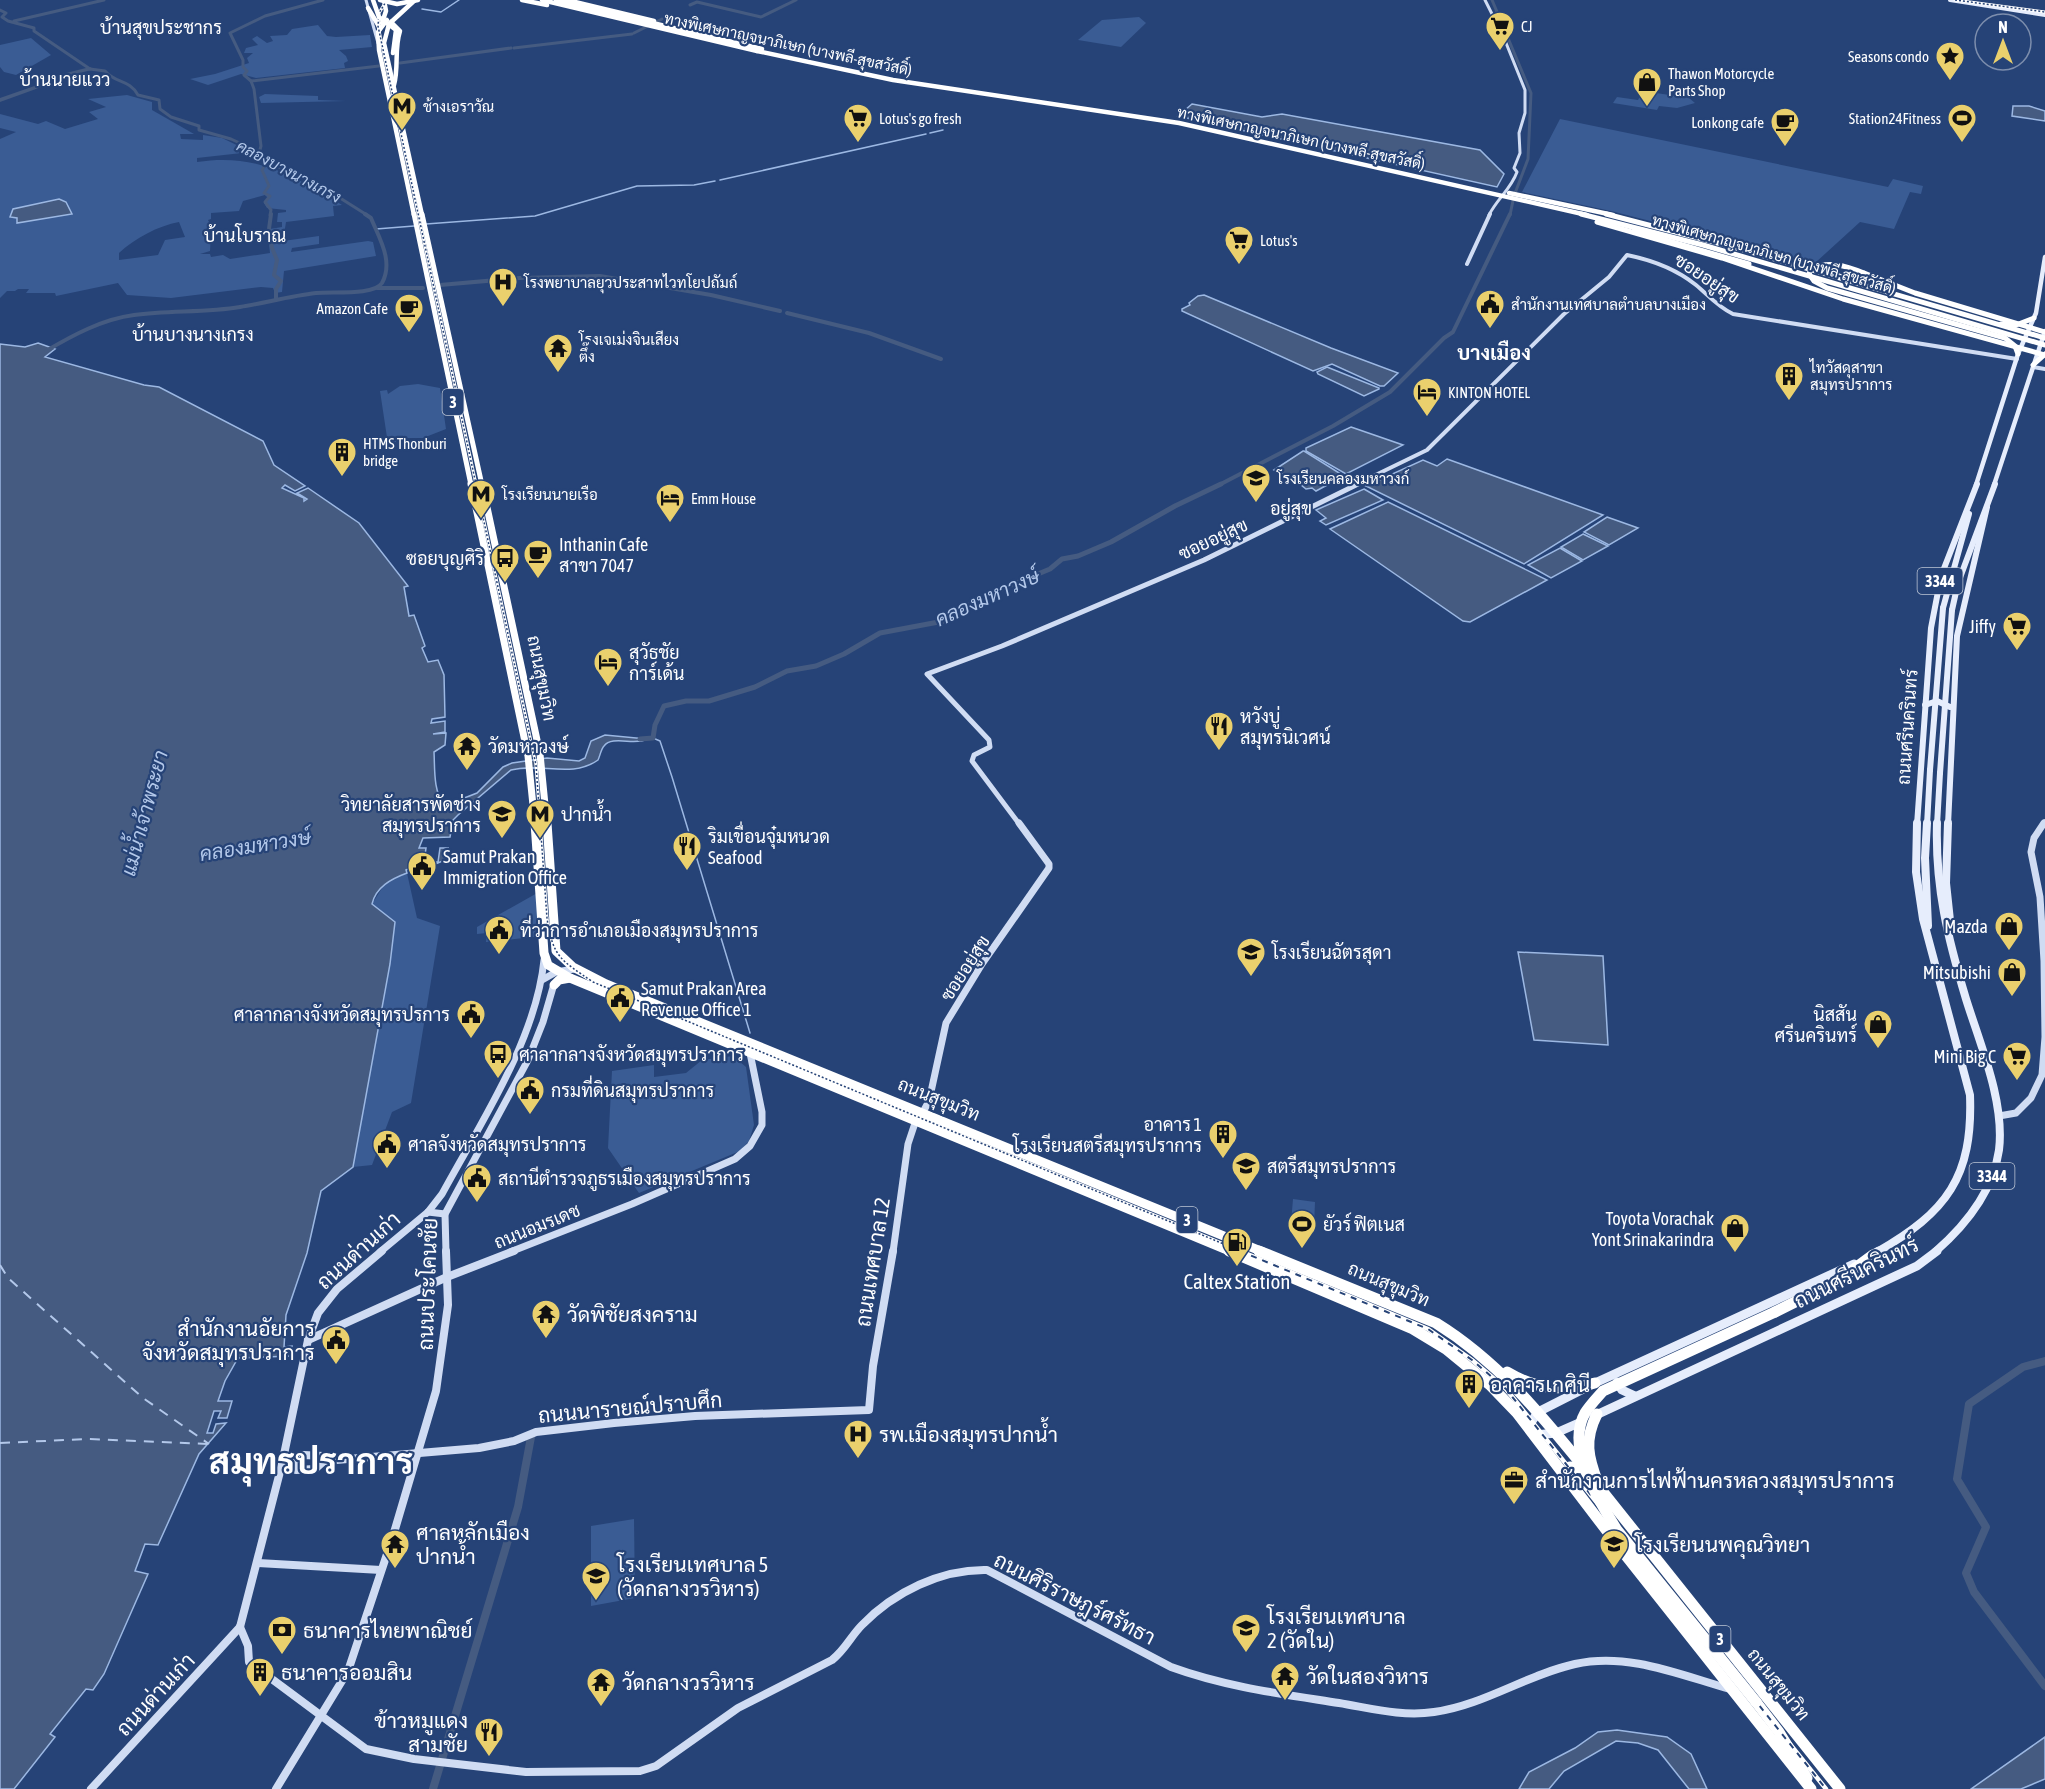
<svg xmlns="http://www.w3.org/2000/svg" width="2045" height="1789" font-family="'Asap Condensed',Sarabun,sans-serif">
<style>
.green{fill:#3a5c94;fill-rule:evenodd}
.water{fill:#455b81;stroke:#9cb8e3;stroke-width:1.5}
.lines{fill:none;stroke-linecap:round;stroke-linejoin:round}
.stream{stroke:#9cb8e3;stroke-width:1.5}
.canal-far3{stroke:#455b81;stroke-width:3}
.canal-far2{stroke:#455b81;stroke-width:4}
.canal-far1{stroke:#455b81;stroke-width:5}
.canal{stroke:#455b81;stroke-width:8}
.river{fill:#455b81;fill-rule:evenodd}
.ferry{stroke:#b3c8ea;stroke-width:2;stroke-dasharray:10 8;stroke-linecap:butt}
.secondary-far4{stroke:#d0dcf3;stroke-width:3}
.secondary-far3{stroke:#d0dcf3;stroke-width:4}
.secondary-far2{stroke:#d0dcf3;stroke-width:5}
.secondary-far1{stroke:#d0dcf3;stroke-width:7}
.secondary{stroke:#d0dcf3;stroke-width:8}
.primary-far4{stroke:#e6edfc;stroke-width:4}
.primary-far3{stroke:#e6edfc;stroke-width:4.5}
.primary-far2{stroke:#e6edfc;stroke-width:6}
.primary-far1{stroke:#e6edfc;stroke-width:8}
.primary{stroke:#e6edfc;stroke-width:9}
.highway-far4{stroke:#fff;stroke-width:4.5}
.highway-far3{stroke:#fff;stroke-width:5}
.highway-far2{stroke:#fff;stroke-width:7}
.highway-far1{stroke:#fff;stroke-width:9}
.highway{stroke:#fff;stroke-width:11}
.rail-far1-casing{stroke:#fff;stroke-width:3}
.rail-casing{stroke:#fff;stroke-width:4.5}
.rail-far1{stroke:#264377;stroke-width:1.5;stroke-dasharray:2;stroke-linecap:butt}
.rail{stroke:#264377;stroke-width:2;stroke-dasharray:6;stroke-linecap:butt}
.primary-bridge{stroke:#e6edfc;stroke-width:6}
.highway-bridge-far2{stroke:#fff;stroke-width:4.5}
.highway-bridge-far1{stroke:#fff;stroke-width:5}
.highway-bridge{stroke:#fff;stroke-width:11}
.labels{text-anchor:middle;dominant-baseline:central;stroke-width:4.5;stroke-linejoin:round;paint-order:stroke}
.far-poi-label{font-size:15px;fill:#fff;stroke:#264377;text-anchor:start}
.far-street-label{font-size:15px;fill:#fff;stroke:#264377}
.far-water-label{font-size:16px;font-style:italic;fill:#b3c8ea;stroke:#264377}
.shield{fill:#264377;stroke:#bec7d6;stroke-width:1.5}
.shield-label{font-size:16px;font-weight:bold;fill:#fff}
.far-quarter-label{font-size:18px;fill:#fff;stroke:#264377}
.street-label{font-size:18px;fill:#fff;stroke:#264377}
.poi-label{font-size:18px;fill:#fff;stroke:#264377;text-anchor:start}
.far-district-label{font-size:20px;font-weight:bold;fill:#fff;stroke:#264377}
.water-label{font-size:20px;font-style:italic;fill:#b3c8ea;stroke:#264377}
.near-street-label{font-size:21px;fill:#fff;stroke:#264377}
.near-poi-label{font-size:21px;fill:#fff;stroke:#264377;text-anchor:start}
.near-town-label{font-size:36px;font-weight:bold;fill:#fff;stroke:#264377}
</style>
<rect width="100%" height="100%" fill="#264377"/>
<!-- green -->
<g class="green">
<polygon points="1139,17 1146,23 1121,47 1078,40 1102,20"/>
<polygon points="318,25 327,36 336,37 370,35 372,47 339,50 346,56 348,61 344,63 345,68 256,78 241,74 208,85 190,79 215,74 249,63 247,58 253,53 244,53 246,48 258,45 252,39 257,36 267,43 273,41 270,36 287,35 292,29"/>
<polygon points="31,38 51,55 16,75 4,72 0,67 0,45"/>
<polygon points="1643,91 1689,98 1695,103 1677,108 1659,106 1657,110 1613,103 1617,97 1638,100"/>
<polygon points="265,94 318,96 318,100 346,101 261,103 259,97"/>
<path d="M 127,95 L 152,102 L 152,110 L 194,134 L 180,134 L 181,139 L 203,140 L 203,135 L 222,138 L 251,152 L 197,158 L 197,162 C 257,153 292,175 342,205 L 333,206 L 334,216 L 286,222 L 283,241 L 319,236 L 319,244 L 292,248 L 291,252 L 368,241 L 373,242 L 376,256 L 284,271 L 282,292 L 275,293 L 273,288 L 261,287 L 171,298 L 127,295 L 118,283 L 56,296 L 55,293 L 26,293 L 29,289 L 18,289 L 15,291 L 7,291 L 0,298 L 0,139 L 16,132 L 0,128 L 0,114 L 38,124 L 46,121 L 65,129 L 98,119 L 89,112 L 106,107 L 88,99 ZM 265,195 L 268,198 L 264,203 L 267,208 L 286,210 L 286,212 L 278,213 L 277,222 L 282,222 L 282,227 L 270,229 L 272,243 L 269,244 L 270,253 L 230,259 L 223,255 L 211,257 L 210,254 L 200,254 L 210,251 L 211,234 L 204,233 L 205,230 L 211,226 L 208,220 L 211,219 L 211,213 L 239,211 L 243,201 ZM 179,222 L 185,237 L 165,240 L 158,255 L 119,260 L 119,253 C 135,238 158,226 179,222 Z"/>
<polygon points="1560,119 1888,187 1893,179 1923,186 1921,194 1910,192 1894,229 1860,222 1815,263 1611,211 1522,192"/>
<polygon points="418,384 440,388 446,429 423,438 396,438 396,442 388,444 380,391 387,390 388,394 400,386"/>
<polygon points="407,873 417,918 440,926 411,1103 392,1112 372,1165 353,1167 390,964 395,922 372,904 384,885"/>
<polygon points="539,892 542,936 486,942 487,933 477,934 477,927"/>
<polygon points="733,1056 746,1067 754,1125 749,1141 740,1151 639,1193 608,1148 612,1071 654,1065 654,1077 686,1073 702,1060"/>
<polygon points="1293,1199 1315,1202 1314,1226 1291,1223"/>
<polygon points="634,1519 635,1598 591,1606 591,1526"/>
</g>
<!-- water -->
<g class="water">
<polygon points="1192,104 1262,117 1282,114 1480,150 1504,174 1497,187 1178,116"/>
<polygon points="2013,106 2029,106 2045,111 2045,121 2012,116"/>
<polygon points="59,199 66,202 72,214 17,223 17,218 10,217 13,209"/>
<polygon points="1204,295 1331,348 1398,373 1384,386 1380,386 1332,364 1313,371 1182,311 1182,309 1190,305 1189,303 1198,296"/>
<path d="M 38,343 L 55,349 L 45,357 L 144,385 L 159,387 L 263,441 L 274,465 L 305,486 L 295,491 L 285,485 L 282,488 L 304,498 L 304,501 L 307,499 L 297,493 L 308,488 L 359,523 L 408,586 L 404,587 L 409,616 L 414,615 L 425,646 L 422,648 L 428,662 L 438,660 L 444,675 L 445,717 L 432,719 L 431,723 L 445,721 L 445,732 L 433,734 L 446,733 L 445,745 L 434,752 C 435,770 433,789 444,806 L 477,793 L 503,767 L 512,763 L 547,758 L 579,761 L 585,758 L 591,741 L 605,735 L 647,739 C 636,746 612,735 604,746 C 601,749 600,756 598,760 C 571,779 541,762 511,770 L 458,815 L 453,820 L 450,837 L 423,838 L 419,848 L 426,848 L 424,862 L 438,862 L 440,848 L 448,848 L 445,860 L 419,871 L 415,866 L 406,870 L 407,873 C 391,879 376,887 372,904 L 395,922 L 390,964 L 353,1167 L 321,1191 L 307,1253 L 286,1315 L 284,1347 L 292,1346 L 290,1356 L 238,1358 L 225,1381 L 218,1401 L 232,1401 L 227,1418 L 218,1418 L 221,1411 L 214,1411 L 207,1433 L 213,1433 L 216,1424 L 226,1423 L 199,1454 L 158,1545 L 145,1544 L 135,1571 L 148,1574 L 104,1674 L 93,1690 L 86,1689 L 50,1734 L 55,1737 L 14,1789 L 0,1789 L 0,344 L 25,347 Z"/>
<polygon points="1327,367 1379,388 1379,389 1364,396 1318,374 1317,372"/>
<polygon points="1351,427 1403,445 1346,474 1306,451 1306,448"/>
<polygon points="1303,451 1304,451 1344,476 1316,491 1312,488 1306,489 1296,481 1274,470"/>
<polygon points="1447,459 1603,515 1524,564 1366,486 1423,460 1437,466"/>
<polygon points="1364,489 1383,500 1326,525 1320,521 1326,518 1316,510"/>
<polygon points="1388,502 1547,580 1470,622 1463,621 1330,529"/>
<polygon points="1607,517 1638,528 1609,545 1584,532"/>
<polygon points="1583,534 1608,546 1583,560 1561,547"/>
<polygon points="1560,548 1582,561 1551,578 1528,565"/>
<polygon points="1518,952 1603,956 1608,1045 1534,1040"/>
<polygon points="1617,1730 1667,1737 1691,1754 1707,1789 1689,1789 1658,1750 1638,1743 1616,1741 1564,1771 1549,1789 1519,1789 1529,1772 1575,1748 1598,1732"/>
<polygon points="2045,1737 2045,1779 2021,1789 1971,1789"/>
</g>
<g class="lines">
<!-- stream -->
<g class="stream">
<polyline points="422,9 441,12 459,0"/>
<polyline points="930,133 943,130"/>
<polyline points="720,180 926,134"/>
<polyline points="426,224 535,216 637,186 694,185 715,181"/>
<polyline points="376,229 414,226"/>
<polyline points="653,738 660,741 672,777 750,1033"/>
</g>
<!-- canal-far3 -->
<g class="canal-far3">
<polyline points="1492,0 1531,93 1528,159 1514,196 1510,215"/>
<polyline points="690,5 697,2 761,17 796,0"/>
<path d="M 0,10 L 6,13 L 2,17 L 8,21 L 34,28 L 34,31 L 90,69 L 105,71 C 116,84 129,79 138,95 L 159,100 L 160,109 L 171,117 L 199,126 L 199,130 L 231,139 L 255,150 L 267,162 L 321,186 L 367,215"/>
<polyline points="14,21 104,0"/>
<polyline points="634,33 662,19"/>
<polyline points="514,48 632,34"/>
<polyline points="400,63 511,48"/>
<polyline points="251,81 379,66"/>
<polyline points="259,153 261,146 254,89 251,81 244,75 247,71 243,67 243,60 230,33 265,16 323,0"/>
<polyline points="267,162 262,170 269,186 264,193 270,196 265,202 271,210 270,215"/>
</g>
<!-- canal-far2 -->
<g class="canal-far2">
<polyline points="271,214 269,229 272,248 277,260 274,275 281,281 276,289 276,299"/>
<polyline points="440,285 520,278 600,276 711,295 780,311"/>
<polyline points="377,288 423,288"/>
<polyline points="787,313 869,333 941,359"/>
<path d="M 46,351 C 73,335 103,319 134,315 C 169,310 205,313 240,307 C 265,303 290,296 316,293 C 331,291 374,296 382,283 C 394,261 379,238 371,218 L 365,214"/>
<polyline points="1219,485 1333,426 1390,392 1444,338 1453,332 1510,214"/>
</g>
<!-- canal-far1 -->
<polyline class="canal-far1" points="640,739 653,738 655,725 664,706 686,701 709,701 755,687 787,671 816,666 844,654 880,633 944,621 980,598 1050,569 1062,559 1078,556 1111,542 1175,506 1221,484"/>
<!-- canal -->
<g class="canal">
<polyline points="2045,1361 2023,1367 1969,1404 1957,1479 1986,1527 1966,1573 1974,1592 2045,1686"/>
<polyline points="433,1789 518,1507 531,1437"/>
</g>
<!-- river -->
<polygon class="river" points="90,67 92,68 92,70 54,79 47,85 0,102 0,98 43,83 50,77"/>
<!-- ferry -->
<g class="ferry">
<polyline points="0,1265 8,1278 143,1398 209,1444"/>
<polyline points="0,1443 87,1439 209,1444"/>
</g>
<!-- secondary-far4 -->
<g class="secondary-far4">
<polyline points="366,0 378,43"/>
<path d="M 1485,0 L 1504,38 L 1525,90 L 1525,113 L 1519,133 L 1520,153 L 1514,168 L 1517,172 C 1511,189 1497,199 1489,215"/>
</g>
<!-- secondary-far3 -->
<g class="secondary-far3">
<polyline points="1467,264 1490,214"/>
<polyline points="2033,367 2045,369"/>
<path d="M 1355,485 L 1427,450 L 1564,314 L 1609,277 L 1627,255 C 1652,260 1676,269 1696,285 C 1708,295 1718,307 1733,314 L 2017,359"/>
</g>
<!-- secondary-far2 -->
<g class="secondary-far2">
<polyline points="1020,825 972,761 974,755 990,747 989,740 927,674 1002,646 1204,560 1358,484"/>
<polyline points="2043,825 2045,822"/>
</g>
<!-- secondary-far1 -->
<g class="secondary-far1">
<polyline points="542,980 556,972 574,969"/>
<polyline points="923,1112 929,1101 946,1023 982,964 1049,868 1049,864 1019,823"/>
<polyline points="1999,1116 2016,1113 2031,1098 2042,1075 2045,1037 2044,961 2040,897 2031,852 2034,838 2044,823"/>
<polyline points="428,1212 445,1214"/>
<path d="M 380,1252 L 428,1212 L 442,1194 C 480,1124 536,1040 544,960"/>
<polyline points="446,1252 445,1214 528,1060 543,1022 554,984"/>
<polyline points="510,1252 632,1204 735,1159 750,1146 762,1125 762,1112 750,1053"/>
<polyline points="893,1252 908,1144 916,1120"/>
</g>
<!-- secondary -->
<g class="secondary">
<polyline points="308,1340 447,1277 514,1251"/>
<polygon points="304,1455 323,1456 324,1461 315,1469 296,1470 293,1464"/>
<polyline points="324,1461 479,1448 514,1441 536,1432 614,1423 695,1416 869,1410 873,1366 893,1251"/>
<polyline points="258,1563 381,1570"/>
<path d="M 240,1627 L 248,1646 L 249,1662 L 366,1749 L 414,1759 L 526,1772 L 640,1771 L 656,1766 L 738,1708 L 832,1660 C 845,1650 851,1636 862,1625 C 894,1592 941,1569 987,1570 L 1171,1667 C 1226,1687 1282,1694 1339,1703 C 1370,1708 1402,1717 1434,1712 C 1484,1705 1526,1675 1575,1664 C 1628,1652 1680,1675 1730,1689"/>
<polyline points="91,1789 240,1627 282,1464 308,1340 318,1313 337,1289 382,1251"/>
<polyline points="276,1789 348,1671 393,1536 436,1391 448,1305 446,1251"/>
</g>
<!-- primary-far4 -->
<polyline class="primary-far4" points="1950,0 2045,15"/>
<!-- primary-far3 -->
<g class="primary-far3">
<polyline points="1976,485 2018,354 2036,313 2045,257"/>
<polyline points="1994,485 2045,331"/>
</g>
<!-- primary-far2 -->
<g class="primary-far2">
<polyline points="1943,608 1969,514"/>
<polyline points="1952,610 1958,583 1995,484"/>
<polyline points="1925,705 1937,701 1950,707"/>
<polyline points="1917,825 1931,628 1941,576 1977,484"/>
<polyline points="1927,825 1930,770"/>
<polyline points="1937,825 1940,773"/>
<polyline points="1948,825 1957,636 1987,507"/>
</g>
<!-- primary-far1 -->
<g class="primary-far1">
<polyline points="1927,823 1925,858 1928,926"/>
<polyline points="1948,823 1946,883 1951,930"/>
<path d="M 1877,1252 C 1947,1212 1973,1177 1970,1095 L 1923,919 L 1916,872 L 1917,823"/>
<path d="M 1935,1252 C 1966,1225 1993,1192 1999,1150 C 2005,1102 1980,1044 1966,999 C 1948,939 1935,887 1937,823"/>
</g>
<!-- primary -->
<g class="primary">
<polyline points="1872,1255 1879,1251"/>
<polyline points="1617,1382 1622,1390 1635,1396"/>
<polyline points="1594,1416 1917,1266 1937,1251"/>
<polyline points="1528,1427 1538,1412 1595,1383 1854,1264"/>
<polyline points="1535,1435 1556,1433 1581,1422"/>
</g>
<!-- highway-far4 -->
<g class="highway-far4">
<polyline points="415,0 389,24 384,43 422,215"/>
<polyline points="522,0 547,5"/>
<polyline points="542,0 757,51"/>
<polyline points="567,0 654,21"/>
<polyline points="368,8 380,28"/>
<polyline points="387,20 378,32 379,50 414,215"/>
<path d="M 391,22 L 400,31 C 394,49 399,67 394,85"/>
<polyline points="382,23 386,11 384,0"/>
<polyline points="1509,193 1613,215"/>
</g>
<!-- highway-far3 -->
<g class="highway-far3">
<polyline points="414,214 471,485"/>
<polyline points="422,214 482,485"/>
<polyline points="1606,214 1737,248"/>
<polyline points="1634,231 1749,264"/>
<path d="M 1864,273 C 1846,266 1829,260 1811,269 L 1809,274 L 1814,281 L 1827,288 L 2005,338 L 2015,346 L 2018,354"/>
<polyline points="2001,324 2016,325 2034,318"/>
<polyline points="2033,365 2045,354"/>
</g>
<!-- highway-far2 -->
<g class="highway-far2">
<polyline points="471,484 528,756 535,825"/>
<polyline points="482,484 540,754 547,825"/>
</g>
<!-- highway-far1 -->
<g class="highway-far1">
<polyline points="535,823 544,953 548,965 570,978 1232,1252"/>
<polyline points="547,823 556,951 573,967 606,984 1263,1252"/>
<polyline points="554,985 559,980 570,978"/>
</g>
<!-- highway -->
<g class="highway">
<polyline points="1229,1251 1413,1329 1446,1349 1490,1385 1517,1413 1623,1552 1811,1789"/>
<path d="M 1259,1251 L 1436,1323 C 1496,1360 1538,1411 1582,1465"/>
<polyline points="1775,1312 1839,1280 1873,1255"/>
<path d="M 1507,1372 C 1537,1390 1562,1391 1595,1383"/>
<path d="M 1597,1414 C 1584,1440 1588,1457 1598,1483"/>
<polyline points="1591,1477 1840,1789"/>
<polyline points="1566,1479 1570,1467 1584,1468"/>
<polyline points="1756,1702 1779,1732 1807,1778"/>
</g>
<!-- rail-far1 casing -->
<g class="rail-far1-casing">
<g id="rail-far1">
<path d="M 387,0 L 379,13 L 378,26 L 536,765 L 547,918 C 553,958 561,960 593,982 L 1243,1252"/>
<polyline points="1955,0 2045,12"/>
</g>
</g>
<!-- rail casing -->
<g class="rail-casing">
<polyline id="rail" points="1240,1251 1428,1329 1472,1360 1506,1389 1826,1789"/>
</g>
<!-- rail-far1 -->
<use href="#rail-far1" class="rail-far1"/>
<!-- rail -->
<use href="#rail" class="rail"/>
<!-- primary-bridge -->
<g class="primary-bridge">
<polyline points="1930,770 1943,608"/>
<polyline points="1940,773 1952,610"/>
</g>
<!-- highway-bridge-far2 -->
<g class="highway-bridge-far2">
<polyline points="373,0 379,17 396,30 393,53"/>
<polyline points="380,0 397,4 418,0"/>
<polyline points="556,0 762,49"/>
<polyline points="757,51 893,80 1179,123 1587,215"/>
</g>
<!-- highway-bridge-far1 -->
<g class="highway-bridge-far1">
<polyline points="1581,214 1703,245 2045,345"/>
<polyline points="1597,222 1722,258 1843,299 2045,355"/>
<polyline points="1737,248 2045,338"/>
<polyline points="1864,273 1915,293 2045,332"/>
</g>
<!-- highway-bridge -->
<path class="highway-bridge" d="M 1756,1702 L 1617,1530 C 1599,1501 1565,1448 1585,1413 C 1590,1405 1597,1398 1603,1391 L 1775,1312"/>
</g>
<!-- icons -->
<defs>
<g id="supermarket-pin" transform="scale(1.5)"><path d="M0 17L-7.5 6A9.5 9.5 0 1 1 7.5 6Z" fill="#ead06d" stroke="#264377"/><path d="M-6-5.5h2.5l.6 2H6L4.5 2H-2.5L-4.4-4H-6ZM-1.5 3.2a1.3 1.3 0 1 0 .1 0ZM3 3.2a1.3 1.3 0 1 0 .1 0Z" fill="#111"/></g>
<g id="sight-pin" transform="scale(1.5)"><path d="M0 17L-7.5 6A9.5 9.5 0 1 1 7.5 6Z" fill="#ead06d" stroke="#264377"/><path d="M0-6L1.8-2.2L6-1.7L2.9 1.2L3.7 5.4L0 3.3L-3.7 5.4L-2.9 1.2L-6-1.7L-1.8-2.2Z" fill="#111"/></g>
<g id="shop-pin" transform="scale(1.5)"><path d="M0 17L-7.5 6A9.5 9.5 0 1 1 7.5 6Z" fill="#ead06d" stroke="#264377"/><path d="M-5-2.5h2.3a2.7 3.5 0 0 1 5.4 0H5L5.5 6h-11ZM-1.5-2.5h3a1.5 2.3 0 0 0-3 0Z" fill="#111"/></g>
<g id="metro-pin" transform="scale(1.5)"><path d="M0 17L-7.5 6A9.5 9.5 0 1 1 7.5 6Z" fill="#ead06d" stroke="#264377"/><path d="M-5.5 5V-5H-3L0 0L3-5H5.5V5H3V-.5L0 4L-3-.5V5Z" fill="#111"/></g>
<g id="stadium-pin" transform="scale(1.5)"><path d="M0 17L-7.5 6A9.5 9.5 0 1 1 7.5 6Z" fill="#ead06d" stroke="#264377"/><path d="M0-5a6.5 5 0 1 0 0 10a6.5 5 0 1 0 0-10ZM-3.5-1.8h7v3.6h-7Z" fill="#111"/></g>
<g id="cafe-pin" transform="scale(1.5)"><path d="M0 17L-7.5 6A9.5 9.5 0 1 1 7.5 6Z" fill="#ead06d" stroke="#264377"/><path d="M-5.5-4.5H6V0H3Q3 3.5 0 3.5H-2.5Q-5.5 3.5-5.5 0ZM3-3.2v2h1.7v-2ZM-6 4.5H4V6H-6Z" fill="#111"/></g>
<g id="hospital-pin" transform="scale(1.5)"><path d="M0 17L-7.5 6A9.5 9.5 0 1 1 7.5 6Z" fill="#ead06d" stroke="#264377"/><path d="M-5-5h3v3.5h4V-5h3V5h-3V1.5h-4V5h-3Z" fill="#111"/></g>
<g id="civic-pin" transform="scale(1.5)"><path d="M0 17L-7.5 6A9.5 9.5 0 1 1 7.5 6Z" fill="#ead06d" stroke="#264377"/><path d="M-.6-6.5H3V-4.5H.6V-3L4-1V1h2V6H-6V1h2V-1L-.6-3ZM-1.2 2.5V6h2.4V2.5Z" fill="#111"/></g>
<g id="temple-pin" transform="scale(1.5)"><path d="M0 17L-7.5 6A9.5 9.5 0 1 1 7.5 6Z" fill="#ead06d" stroke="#264377"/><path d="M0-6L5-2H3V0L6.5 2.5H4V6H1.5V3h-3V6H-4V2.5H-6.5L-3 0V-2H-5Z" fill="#111"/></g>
<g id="building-pin" transform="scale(1.5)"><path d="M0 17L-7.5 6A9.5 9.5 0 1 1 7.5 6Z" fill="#ead06d" stroke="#264377"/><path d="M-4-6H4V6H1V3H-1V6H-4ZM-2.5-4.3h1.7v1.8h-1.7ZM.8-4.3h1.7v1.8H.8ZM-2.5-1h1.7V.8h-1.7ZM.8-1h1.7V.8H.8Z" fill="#111"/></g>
<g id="hotel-pin" transform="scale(1.5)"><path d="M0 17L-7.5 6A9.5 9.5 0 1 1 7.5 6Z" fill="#ead06d" stroke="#264377"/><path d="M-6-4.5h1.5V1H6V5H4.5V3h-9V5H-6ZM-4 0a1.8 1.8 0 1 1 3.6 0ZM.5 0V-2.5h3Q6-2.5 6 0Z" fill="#111"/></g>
<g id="school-pin" transform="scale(1.5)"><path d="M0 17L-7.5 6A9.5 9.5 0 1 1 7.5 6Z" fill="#ead06d" stroke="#264377"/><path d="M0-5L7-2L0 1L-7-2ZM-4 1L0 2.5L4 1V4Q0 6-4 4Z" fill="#111"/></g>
<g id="bus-pin" transform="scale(1.5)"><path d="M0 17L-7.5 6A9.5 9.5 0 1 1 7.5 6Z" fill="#ead06d" stroke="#264377"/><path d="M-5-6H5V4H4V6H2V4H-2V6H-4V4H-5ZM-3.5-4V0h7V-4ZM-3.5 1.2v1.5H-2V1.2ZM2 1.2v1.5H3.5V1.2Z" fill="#111"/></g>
<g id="restaurant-pin" transform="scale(1.5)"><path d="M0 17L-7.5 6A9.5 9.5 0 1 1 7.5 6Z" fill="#ead06d" stroke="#264377"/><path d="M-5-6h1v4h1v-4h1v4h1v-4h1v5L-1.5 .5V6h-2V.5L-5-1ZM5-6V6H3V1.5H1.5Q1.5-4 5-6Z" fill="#111"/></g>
<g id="university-pin" transform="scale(1.5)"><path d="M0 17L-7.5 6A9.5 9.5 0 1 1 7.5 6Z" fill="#ead06d" stroke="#264377"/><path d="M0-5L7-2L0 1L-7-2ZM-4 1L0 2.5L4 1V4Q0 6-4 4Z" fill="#111"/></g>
<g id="fuel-pin" transform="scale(1.5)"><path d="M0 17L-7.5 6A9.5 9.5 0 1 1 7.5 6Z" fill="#ead06d" stroke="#264377"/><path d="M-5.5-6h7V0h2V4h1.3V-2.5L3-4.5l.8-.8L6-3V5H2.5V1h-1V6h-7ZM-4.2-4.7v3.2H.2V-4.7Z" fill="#111"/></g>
<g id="office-pin" transform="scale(1.5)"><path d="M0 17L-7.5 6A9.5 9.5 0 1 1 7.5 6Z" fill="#ead06d" stroke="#264377"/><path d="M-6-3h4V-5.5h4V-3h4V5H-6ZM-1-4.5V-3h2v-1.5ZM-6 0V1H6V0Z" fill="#111"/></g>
<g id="bank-pin" transform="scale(1.5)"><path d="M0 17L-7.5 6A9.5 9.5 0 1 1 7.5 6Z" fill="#ead06d" stroke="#264377"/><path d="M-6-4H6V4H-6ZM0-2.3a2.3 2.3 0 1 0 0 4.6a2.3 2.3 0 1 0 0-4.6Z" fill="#111"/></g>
</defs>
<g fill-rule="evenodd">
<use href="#supermarket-pin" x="1500" y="26"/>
<use href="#sight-pin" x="1950" y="56"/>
<use href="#shop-pin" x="1647" y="82"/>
<use href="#metro-pin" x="402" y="106"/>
<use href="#supermarket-pin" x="858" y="118"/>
<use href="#stadium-pin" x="1962" y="118"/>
<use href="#cafe-pin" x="1785" y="122"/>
<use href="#supermarket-pin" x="1239" y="240"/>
<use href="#hospital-pin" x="503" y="282"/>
<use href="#civic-pin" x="1490" y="304"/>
<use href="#cafe-pin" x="409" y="308"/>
<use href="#temple-pin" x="558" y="348"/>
<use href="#building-pin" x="1789" y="376"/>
<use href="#hotel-pin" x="1427" y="392"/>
<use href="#building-pin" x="342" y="452"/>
<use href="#school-pin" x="1256" y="478"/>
<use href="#metro-pin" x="481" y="494"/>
<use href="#hotel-pin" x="670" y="498"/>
<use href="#cafe-pin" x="538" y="554"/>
<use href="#bus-pin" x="505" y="558"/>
<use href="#supermarket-pin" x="2017" y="626"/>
<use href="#hotel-pin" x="608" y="662"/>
<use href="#restaurant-pin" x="1219" y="726"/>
<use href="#temple-pin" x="467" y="746"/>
<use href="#university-pin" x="502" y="814"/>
<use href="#metro-pin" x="540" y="814"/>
<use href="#restaurant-pin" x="687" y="846"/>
<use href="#civic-pin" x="422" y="866"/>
<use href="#shop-pin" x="2009" y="926"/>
<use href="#civic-pin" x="499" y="930"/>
<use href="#school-pin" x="1251" y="952"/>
<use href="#shop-pin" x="2012" y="972"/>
<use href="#civic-pin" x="620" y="998"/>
<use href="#civic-pin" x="471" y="1014"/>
<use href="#shop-pin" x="1878" y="1024"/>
<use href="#bus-pin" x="498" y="1054"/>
<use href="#supermarket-pin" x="2017" y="1056"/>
<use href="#civic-pin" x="530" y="1090"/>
<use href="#building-pin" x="1223" y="1134"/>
<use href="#civic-pin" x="387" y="1144"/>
<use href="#school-pin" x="1246" y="1166"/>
<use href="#civic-pin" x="477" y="1178"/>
<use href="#stadium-pin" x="1302" y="1224"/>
<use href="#shop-pin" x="1735" y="1228"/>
<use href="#fuel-pin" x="1237" y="1242"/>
<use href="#temple-pin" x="546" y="1314"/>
<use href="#civic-pin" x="336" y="1340"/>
<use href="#building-pin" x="1469" y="1384"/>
<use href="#hospital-pin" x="858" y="1434"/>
<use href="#office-pin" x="1514" y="1480"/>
<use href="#temple-pin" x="395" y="1544"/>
<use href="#school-pin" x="1614" y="1544"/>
<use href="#school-pin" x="596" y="1576"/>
<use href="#school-pin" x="1246" y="1628"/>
<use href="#bank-pin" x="282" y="1630"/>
<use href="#building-pin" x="260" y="1672"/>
<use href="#temple-pin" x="1285" y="1676"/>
<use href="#temple-pin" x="601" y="1682"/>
<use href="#restaurant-pin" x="489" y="1732"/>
</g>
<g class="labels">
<!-- far-poi labels -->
<g class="far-poi-label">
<text x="1521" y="26">CJ</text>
<text x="1929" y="56" text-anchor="end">Seasons condo</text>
<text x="1668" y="73">Thawon Motorcycle<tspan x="1668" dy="17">Parts Shop</tspan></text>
<text x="423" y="106">ช้างเอราวัณ</text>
<text x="879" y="118">Lotus's go fresh</text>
<text x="1941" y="118" text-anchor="end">Station24Fitness</text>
<text x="1764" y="122" text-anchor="end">Lonkong cafe</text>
<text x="1260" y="240">Lotus's</text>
<text x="524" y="282">โรงพยาบาลยุวประสาทไวทโยปถัมถ์</text>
<text x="1511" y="304">สำนักงานเทศบาลตำบลบางเมือง</text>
<text x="388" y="308" text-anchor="end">Amazon Cafe</text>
<text x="579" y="339">โรงเจเม่งจินเสียง<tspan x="579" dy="17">ตึ๊ง</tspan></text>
<text x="1810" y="367">ไทวัสดุสาขา<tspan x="1810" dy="17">สมุทรปราการ</tspan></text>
<text x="1448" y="392">KINTON HOTEL</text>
<text x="363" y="443">HTMS Thonburi<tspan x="363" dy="17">bridge</tspan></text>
<text x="1277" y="478">โรงเรียนคลองมหาวงก์</text>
<text x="502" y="494">โรงเรียนนายเรือ</text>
<text x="691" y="498">Emm House</text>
</g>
<!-- far-street labels -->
<g class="far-street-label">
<text transform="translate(788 44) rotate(12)">ทางพิเศษกาญจนาภิเษก (บางพลี-สุขสวัสดิ์)</text>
<text transform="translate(1301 138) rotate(12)">ทางพิเศษกาญจนาภิเษก (บางพลี-สุขสวัสดิ์)</text>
<text transform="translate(1774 254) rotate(16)">ทางพิเศษกาญจนาภิเษก (บางพลี-สุขสวัสดิ์)</text>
</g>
<!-- far-water labels -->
<g class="far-water-label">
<text transform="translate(289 171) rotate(28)">คลองบางนางเกรง</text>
</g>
<!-- shield labels -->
<g class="shield">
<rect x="442.5" y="389" width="21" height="26" rx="4.5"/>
<rect x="1917.5" y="568" width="45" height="26" rx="4.5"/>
<rect x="1969.5" y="1163" width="45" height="26" rx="4.5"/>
<rect x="1176.5" y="1207" width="21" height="26" rx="4.5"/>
<rect x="1709.5" y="1626" width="21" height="26" rx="4.5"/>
</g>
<g class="shield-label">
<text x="453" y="402">3</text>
<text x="1940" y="581">3344</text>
<text x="1992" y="1176">3344</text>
<text x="1187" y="1220">3</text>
<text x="1720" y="1639">3</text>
</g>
<!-- far-quarter labels -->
<g class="far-quarter-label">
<text x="161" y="27">บ้านสุขประชากร</text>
<text x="65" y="79">บ้านนายแวว</text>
<text x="245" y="235">บ้านโบราณ</text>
<text x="193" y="334">บ้านบางนางเกรง</text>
<text x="1291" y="508">อยู่สุข</text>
</g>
<!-- street labels -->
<g class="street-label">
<text transform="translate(1707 278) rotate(34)">ซอยอยู่สุข</text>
<text transform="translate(1213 539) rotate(-25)">ซอยอยู่สุข</text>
<text transform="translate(542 678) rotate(79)">ถนนสุขุมวิท</text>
<text transform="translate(1907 727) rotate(-86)">ถนนศรีนครินทร์</text>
<text transform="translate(965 968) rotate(-57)">ซอยอยู่สุข</text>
<text transform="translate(939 1099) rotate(22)">ถนนสุขุมวิท</text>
<text transform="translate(537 1226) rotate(-22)">ถนนอมรเดช</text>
<text transform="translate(1389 1284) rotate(23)">ถนนสุขุมวิท</text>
<text transform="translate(1779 1684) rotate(51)">ถนนสุขุมวิท</text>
</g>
<!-- poi labels -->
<g class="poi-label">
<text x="559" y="544">Inthanin Cafe<tspan x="559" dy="21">สาขา 7047</tspan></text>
<text x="484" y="558" text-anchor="end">ซอยบุญศิริ</text>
<text x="1996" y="626" text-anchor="end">Jiffy</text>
<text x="629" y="652">สุวัธชัย<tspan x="629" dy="21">การ์เด้น</tspan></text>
<text x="1240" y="716">หวังบู่<tspan x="1240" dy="21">สมุทรนิเวศน์</tspan></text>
<text x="488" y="746">วัดมหาวงษ์</text>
<text x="481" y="804" text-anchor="end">วิทยาลัยสารพัดช่าง<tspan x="481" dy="21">สมุทรปราการ</tspan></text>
<text x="561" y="814">ปากน้ำ</text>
<text x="708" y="836">ริมเขื่อนจุ๋มหนวด<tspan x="708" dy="21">Seafood</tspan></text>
<text x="443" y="856">Samut Prakan<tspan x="443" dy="21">Immigration Office</tspan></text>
<text x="1988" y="926" text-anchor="end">Mazda</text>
<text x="520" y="930">ที่ว่าการอำเภอเมืองสมุทรปราการ</text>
<text x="1272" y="952">โรงเรียนฉัตรสุดา</text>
<text x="1991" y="972" text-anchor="end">Mitsubishi</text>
<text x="641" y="988">Samut Prakan Area<tspan x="641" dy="21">Revenue Office 1</tspan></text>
<text x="450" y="1014" text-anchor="end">ศาลากลางจังหวัดสมุทรปรการ</text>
<text x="1857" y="1014" text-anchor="end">นิสสัน<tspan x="1857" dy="21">ศรีนครินทร์</tspan></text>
<text x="519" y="1054">ศาลากลางจังหวัดสมุทรปราการ</text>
<text x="1996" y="1056" text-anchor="end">Mini Big C</text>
<text x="551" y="1090">กรมที่ดินสมุทรปราการ</text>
<text x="1202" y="1124" text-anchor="end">อาคาร 1<tspan x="1202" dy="21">โรงเรียนสตรีสมุทรปราการ</tspan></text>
<text x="408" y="1144">ศาลจังหวัดสมุทรปราการ</text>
<text x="1267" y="1166">สตรีสมุทรปราการ</text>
<text x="498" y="1178">สถานีตำรวจภูธรเมืองสมุทรปราการ</text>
<text x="1714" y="1218" text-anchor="end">Toyota Vorachak<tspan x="1714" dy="21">Yont Srinakarindra</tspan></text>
<text x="1323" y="1224">ยัวร์ ฟิตเนส</text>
</g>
<!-- far-district labels -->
<g class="far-district-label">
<text x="1494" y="352">บางเมือง</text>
</g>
<!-- water labels -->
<g class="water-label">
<text transform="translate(987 597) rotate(-24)">คลองมหาวงษ์</text>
<text transform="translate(144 813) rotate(-75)">แม่น้ำเจ้าพระยา</text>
<text transform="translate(255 845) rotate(-9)">คลองมหาวงษ์</text>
</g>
<!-- near-street labels -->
<g class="near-street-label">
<text transform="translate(358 1250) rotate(-42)">ถนนด่านเก่า</text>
<text transform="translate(872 1262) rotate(-81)">ถนนเทศบาล 12</text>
<text transform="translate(1856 1272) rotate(-26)">ถนนศรีนครินทร์</text>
<text transform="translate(427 1284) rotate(-88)">ถนนประโคนชัย</text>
<text transform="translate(630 1407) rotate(-5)">ถนนนารายณ์ปราบศึก</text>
<text transform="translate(1075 1598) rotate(27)">ถนนศิริราษฎร์ศรัทธา</text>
<text transform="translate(155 1694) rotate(-47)">ถนนด่านเก่า</text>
</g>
<!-- near-poi labels -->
<g class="near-poi-label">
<text x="1237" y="1281" text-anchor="middle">Caltex Station</text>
<text x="567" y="1314">วัดพิชัยสงคราม</text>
<text x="315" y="1328" text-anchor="end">สำนักงานอัยการ<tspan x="315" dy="24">จังหวัดสมุทรปราการ</tspan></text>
<text x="1490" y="1384">อาคารเกศินี</text>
<text x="879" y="1434">รพ.เมืองสมุทรปากน้ำ</text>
<text x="1535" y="1480">สำนักงานการไฟฟ้านครหลวงสมุทรปราการ</text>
<text x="416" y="1532">ศาลหลักเมือง<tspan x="416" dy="24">ปากน้ำ</tspan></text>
<text x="1635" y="1544">โรงเรียนนพคุณวิทยา</text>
<text x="617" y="1564">โรงเรียนเทศบาล 5<tspan x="617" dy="24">(วัดกลางวรวิหาร)</tspan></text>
<text x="1267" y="1616">โรงเรียนเทศบาล<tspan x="1267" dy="24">2 (วัดใน)</tspan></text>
<text x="303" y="1630">ธนาคารไทยพาณิชย์</text>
<text x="281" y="1672">ธนาคารออมสิน</text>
<text x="1306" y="1676">วัดในสองวิหาร</text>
<text x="622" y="1682">วัดกลางวรวิหาร</text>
<text x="468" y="1720" text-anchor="end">ข้าวหมูแดง<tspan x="468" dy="24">สามชัย</tspan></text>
</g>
<!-- near-town labels -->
<g class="near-town-label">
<text x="311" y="1461">สมุทรปราการ</text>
</g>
</g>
<!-- north arrow -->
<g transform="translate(2003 42)"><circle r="28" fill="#264377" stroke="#7d8ead" stroke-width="1.5"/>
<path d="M0-4.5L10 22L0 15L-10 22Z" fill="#ead06d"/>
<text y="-9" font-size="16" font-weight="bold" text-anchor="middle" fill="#ffffff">N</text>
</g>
</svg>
